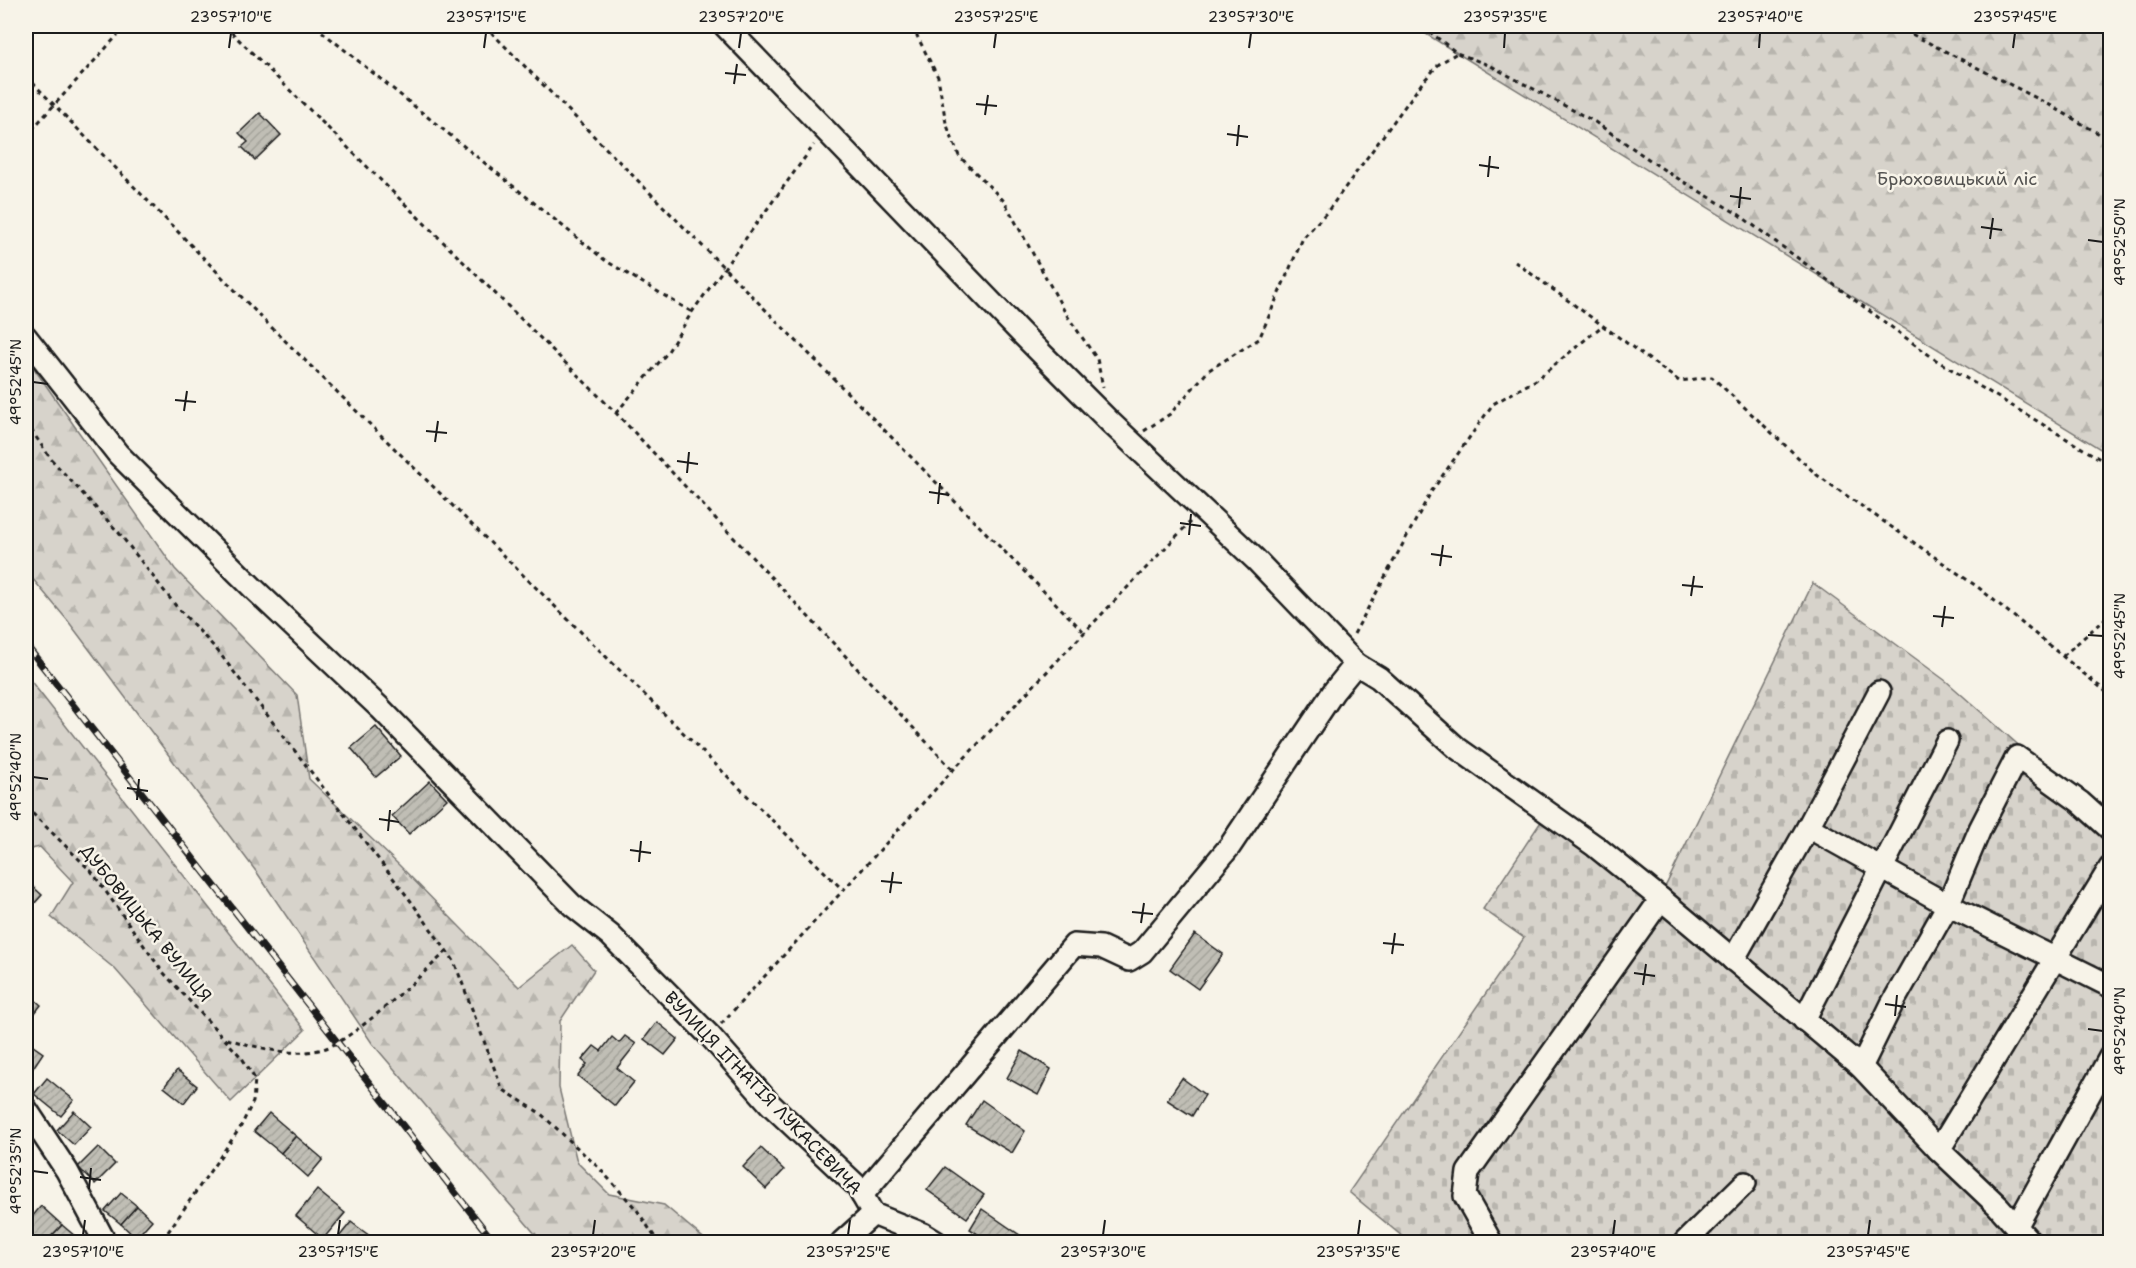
<svg xmlns="http://www.w3.org/2000/svg" width="2136" height="1268" font-family="'Shantell Sans',sans-serif">
<style>
.forest{fill:url(#forest-firs);stroke:#7a7874;stroke-width:1.5}
.cemetery{fill:url(#cemetery-stones);stroke:#7a7874;stroke-width:1.5}
.building{fill:url(#building-hatch);stroke:#1c1c1c;stroke-width:1.5}
.lines{fill:none;stroke-linecap:round;stroke-linejoin:round}
.minor-casing{stroke:#1c1c1c;stroke-width:26}
.path{stroke:#1c1c1c;stroke-width:3;stroke-dasharray:4.5 4.5;stroke-linecap:butt}
.minor{stroke:#f7f3e8;stroke-width:21}
.rail-casing{stroke:#1c1c1c;stroke-width:7}
.rail{stroke:#f7f3e8;stroke-width:4.5;stroke-dasharray:14;stroke-linecap:butt}
.ticks{fill:none;stroke:#1c1c1c;stroke-width:2}
.labels{text-anchor:middle;dominant-baseline:central;stroke-width:5;stroke-linejoin:round;paint-order:stroke}
.park-label{font-size:18px;fill:#545351;stroke:#f7f3e8}
.street-label{font-size:18px;fill:#1c1c1c;stroke:#f7f3e8}
.neatline{fill:none;stroke:#1c1c1c;stroke-width:2}
.ticks-label{font-size:15px;text-anchor:middle;fill:#1c1c1c}
</style>
<defs>
<pattern id="forest-firs" width="22" height="20" patternUnits="userSpaceOnUse" patternTransform="scale(1.5)"><rect width="22" height="20" fill="#d7d3cb"/><path d="M5 1l3.5 6h-7zM16 11l3.5 6h-7z" fill="#b8b5ae"/></pattern>
<pattern id="cemetery-stones" width="16" height="16" patternUnits="userSpaceOnUse" patternTransform="scale(1.5)"><rect width="16" height="16" fill="#d7d3cb"/><path d="M2 7V4a2 2 0 0 1 4 0v3zM10 15v-3a2 2 0 0 1 4 0v3z" fill="#b8b5ae"/></pattern>
<pattern id="building-hatch" width="6" height="6" patternUnits="userSpaceOnUse" patternTransform="scale(1.5)"><rect width="6" height="6" fill="#c0beb5"/><path d="M-1 1l2-2M0 6l6-6M5 7l2-2" fill="none" stroke="#a4a39b"/></pattern>
</defs>
<rect width="100%" height="100%" fill="#f7f3e8"/>
<filter id="ink" filterUnits="userSpaceOnUse"><feTurbulence type="fractalNoise" baseFrequency=".0167" numOctaves="2"/><feDisplacementMap in="SourceGraphic" scale="12" xChannelSelector="R" yChannelSelector="G"/><feConvolveMatrix kernelMatrix="1 2 1 2 8 2 1 2 1" color-interpolation-filters="sRGB"/></filter>
<g filter="url(#ink)">
<!-- forest -->
<g class="forest">
<polygon points="1413,26 2110,26 2110,455 1457,53"/>
<polygon points="26,357 175,569 297,695 309,779 399,865 519,987 572,945 594,970 560,1021 559,1088 577,1162 609,1194 664,1205 708,1242 542,1242 372,1043 258,874 68,621 26,571"/>
<polygon points="26,675 305,1030 231,1102 115,969 51,917 73,882 40,847 26,850"/>
</g>
<!-- cemetery -->
<polygon class="cemetery" points="1813,583 1946,681 2110,826 2110,1242 1409,1242 1349,1192 1524,938 1483,909 1546,814 1653,900 1666,885"/>
<!-- building -->
<g class="building">
<polygon points="260,113 281,135 255,160 242,147 248,142 239,133"/>
<polygon points="376,727 401,756 376,777 351,748"/>
<polygon points="430,781 447,799 409,834 392,816"/>
<polygon points="26,880 42,895 26,913"/>
<polygon points="1195,934 1223,954 1198,989 1170,969"/>
<polygon points="26,992 41,1005 28,1022 26,1019"/>
<polygon points="657,1022 678,1039 665,1055 644,1039"/>
<polygon points="625,1036 636,1044 617,1068 634,1082 615,1106 578,1076 587,1064 582,1060 594,1046 601,1051 612,1037 619,1043"/>
<polygon points="26,1041 43,1053 33,1068 26,1063"/>
<polygon points="1022,1051 1051,1069 1038,1095 1007,1078"/>
<polygon points="177,1070 197,1086 184,1103 164,1087"/>
<polygon points="47,1078 74,1100 61,1116 34,1094"/>
<polygon points="1182,1078 1205,1095 1192,1116 1167,1100"/>
<polygon points="982,1100 1025,1131 1012,1153 966,1125"/>
<polygon points="74,1111 91,1127 74,1145 57,1130"/>
<polygon points="269,1113 296,1136 281,1153 254,1131"/>
<polygon points="296,1136 323,1159 308,1177 281,1153"/>
<polygon points="98,1147 115,1164 95,1184 78,1167"/>
<polygon points="761,1148 784,1170 766,1189 743,1167"/>
<polygon points="945,1167 984,1195 967,1218 927,1190"/>
<polygon points="317,1190 345,1213 323,1239 296,1216"/>
<polygon points="121,1193 137,1206 121,1224 105,1211"/>
<polygon points="41,1206 62,1225 46,1242 37,1242 26,1232 26,1224"/>
<polygon points="137,1206 152,1220 136,1238 121,1224"/>
<polygon points="982,1209 1030,1242 990,1242 970,1229"/>
<polygon points="351,1222 378,1242 335,1242"/>
<polygon points="62,1225 82,1242 46,1242"/>
</g>
<g class="lines">
<!-- minor casing -->
<g class="minor-casing">
<g id="minor">
<polyline points="725,26 1021,333 1110,422 1255,559 1356,664 1379,678 1457,748 1595,846 1661,899 1468,1172 1465,1196 1491,1242"/>
<polyline points="26,337 118,454 255,590 380,708 572,905 610,935 710,1036 770,1104 857,1186 873,1214 923,1234 936,1242"/>
<polyline points="1808,827 1948,905 2110,986"/>
<polyline points="1661,899 1861,1067 1939,1150 1998,1206 2030,1242"/>
<polyline points="1733,960 1808,827 1879,692"/>
<polyline points="1804,1020 1947,741"/>
<polyline points="1861,1067 1892,1004 1948,905 1980,829 2017,757 2080,802 2110,829"/>
<polyline points="26,1109 67,1171 105,1242"/>
<polyline points="1939,1150 2110,868"/>
<polyline points="862,1195 1074,945 1101,947 1129,960 1142,952 1230,846 1334,691 1356,664"/>
<polyline points="2016,1227 2110,1057"/>
<polyline points="842,1242 873,1214"/>
<polyline points="1685,1242 1745,1183"/>
</g>
</g>
<!-- path -->
<g class="path">
<polyline points="225,26 616,413 953,770"/>
<polyline points="315,26 606,261 692,312"/>
<polyline points="485,26 1085,633"/>
<polyline points="912,26 938,77 946,123 959,156 1004,201 1066,314 1097,359 1103,387"/>
<polyline points="1422,26 1457,53 1491,66 1595,122 1667,172 1738,214 1936,360 2110,465"/>
<polyline points="1896,26 2048,104 2110,140"/>
<polyline points="26,76 264,320 843,890"/>
<polyline points="26,136 126,26"/>
<polyline points="1515,262 1679,381 1712,377 1817,475 1979,588 2110,695"/>
<polyline points="616,413 667,353 692,312 814,145"/>
<polyline points="26,422 50,458 119,533 176,606 217,650 410,900 454,961 502,1089 540,1113 599,1168 637,1210 658,1242"/>
<polyline points="1144,431 1170,414 1209,370 1259,339 1303,238 1327,212 1422,83 1439,64 1457,53"/>
<polyline points="1354,634 1431,492 1493,404 1536,380 1602,326"/>
<polyline points="2063,656 2110,614"/>
<polyline points="26,807 92,872 162,971 242,1058 255,1079 253,1102 240,1128 161,1242"/>
<polyline points="721,1024 953,770 1190,522"/>
<path d="M 227,1039 C 258,1047 291,1058 323,1049 C 354,1040 421,975 447,951"/>
</g>
<!-- minor -->
<use href="#minor" class="minor"/>
<!-- rail casing -->
<g class="rail-casing">
<polyline id="rail" points="26,645 494,1242"/>
</g>
<!-- rail -->
<use href="#rail" class="rail"/>
</g>
</g>
<!-- ticks -->
<path class="ticks" d="M 229,48 L 231,33M 484,48 L 486,33M 739,48 L 741,33M 994,48 L 996,33M 1249,48 L 1251,33M 1504,48 L 1505,33M 1759,48 L 1760,33M 2013,48 L 2015,33M 725,73 L 746,75M 734,84 L 737,64M 976,104 L 997,106M 985,115 L 988,95M 1227,134 L 1248,137M 1237,146 L 1239,125M 1479,165 L 1499,168M 1488,177 L 1490,156M 1730,196 L 1751,199M 1739,208 L 1741,187M 1981,227 L 2002,230M 1990,239 L 1993,218M 2088,240 L 2103,242M 33,382 L 48,384M 175,400 L 196,402M 184,411 L 187,391M 426,431 L 447,433M 435,442 L 438,421M 677,461 L 698,464M 687,473 L 689,452M 929,492 L 949,495M 938,504 L 940,483M 1180,523 L 1201,526M 1189,535 L 1191,514M 1431,554 L 1452,557M 1440,566 L 1443,545M 1682,585 L 1703,587M 1691,596 L 1694,576M 1933,616 L 1954,618M 1942,627 L 1945,606M 2088,635 L 2103,636M 33,777 L 48,779M 127,788 L 148,791M 137,800 L 139,779M 379,819 L 399,822M 388,831 L 390,810M 630,850 L 651,853M 639,862 L 641,841M 881,881 L 902,883M 890,893 L 893,872M 1132,912 L 1153,914M 1141,923 L 1144,903M 1383,943 L 1404,945M 1392,954 L 1395,933M 1634,973 L 1655,976M 1643,985 L 1646,964M 1885,1004 L 1906,1007M 1895,1016 L 1897,995M 2088,1029 L 2103,1031M 33,1171 L 48,1173M 80,1177 L 101,1180M 89,1189 L 91,1168M 83,1235 L 85,1220M 338,1235 L 340,1220M 593,1235 L 595,1220M 848,1235 L 850,1220M 1103,1235 L 1105,1220M 1358,1235 L 1360,1220M 1613,1235 L 1615,1220M 1868,1235 L 1870,1220"/>
<g class="labels">
<!-- park labels -->
<g class="park-label">
<text x="1957" y="179">Брюховицький ліс</text>
</g>
<!-- street labels -->
<g class="street-label">
<text transform="translate(146 923) rotate(51)">ДУБОВИЦЬКА ВУЛИЦЯ</text>
<text transform="translate(763 1093) rotate(46)">ВУЛИЦЯ ІГНАТІЯ ЛУКАСЕВИЧА</text>
</g>
</g>
<!-- margin -->
<rect width="2136" height="1268" fill="none" stroke="#f7f3e8" stroke-width="66"/>
<rect x="33" y="33" width="2070" height="1202" class="neatline"/>
<g class="ticks-label">
<text x="231" y="22">23°57'10"E</text>
<text x="486" y="22">23°57'15"E</text>
<text x="741" y="22">23°57'20"E</text>
<text x="996" y="22">23°57'25"E</text>
<text x="1251" y="22">23°57'30"E</text>
<text x="1505" y="22">23°57'35"E</text>
<text x="1760" y="22">23°57'40"E</text>
<text x="2015" y="22">23°57'45"E</text>
<text transform="translate(2120 242) rotate(-90)" y="5">49°52'50"N</text>
<text transform="translate(16 382) rotate(-90)" y="5">49°52'45"N</text>
<text transform="translate(2120 636) rotate(-90)" y="5">49°52'45"N</text>
<text transform="translate(16 777) rotate(-90)" y="5">49°52'40"N</text>
<text transform="translate(2120 1031) rotate(-90)" y="5">49°52'40"N</text>
<text transform="translate(16 1171) rotate(-90)" y="5">49°52'35"N</text>
<text x="83" y="1257">23°57'10"E</text>
<text x="338" y="1257">23°57'15"E</text>
<text x="593" y="1257">23°57'20"E</text>
<text x="848" y="1257">23°57'25"E</text>
<text x="1103" y="1257">23°57'30"E</text>
<text x="1358" y="1257">23°57'35"E</text>
<text x="1613" y="1257">23°57'40"E</text>
<text x="1868" y="1257">23°57'45"E</text>
</g>
</svg>
